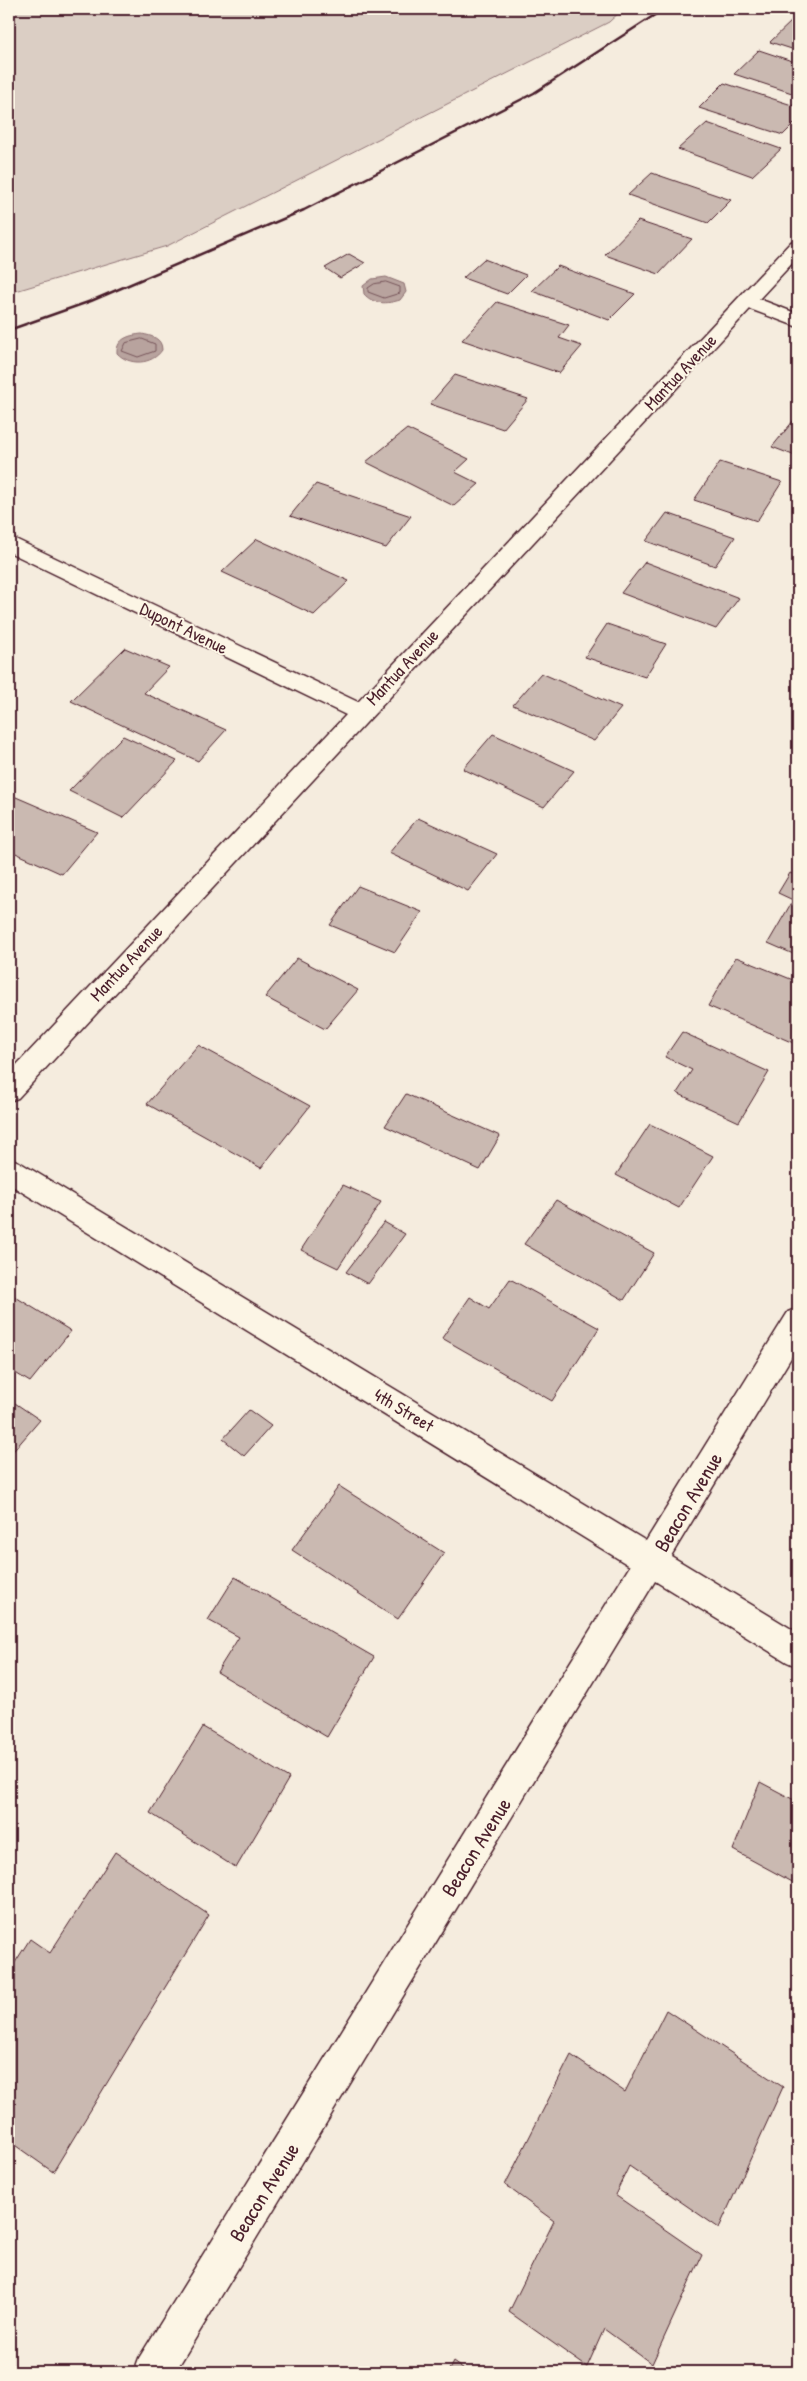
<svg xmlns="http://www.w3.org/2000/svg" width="807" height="2381" font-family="'Patrick Hand',sans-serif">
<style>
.green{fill:#dbcec4;stroke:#927678}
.water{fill:#b8a39e;stroke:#8c6e70}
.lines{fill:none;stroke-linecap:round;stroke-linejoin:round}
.shore{stroke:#765459;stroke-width:1}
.building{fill:#cab9b1;stroke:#4a1f2b}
.street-casing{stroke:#4a1f2b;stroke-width:3}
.street{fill:#fcf5e5;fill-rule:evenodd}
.rail{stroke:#4a1f2b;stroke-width:2.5}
.labels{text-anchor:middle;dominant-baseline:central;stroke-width:4;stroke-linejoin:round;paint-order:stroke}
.street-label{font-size:18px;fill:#4a1f2b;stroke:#fcf5e5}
.near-street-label{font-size:21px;fill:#4a1f2b;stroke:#fcf5e5}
</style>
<rect width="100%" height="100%" fill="#f5ecde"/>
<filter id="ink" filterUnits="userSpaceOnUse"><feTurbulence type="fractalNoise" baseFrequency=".02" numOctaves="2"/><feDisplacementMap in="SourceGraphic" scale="10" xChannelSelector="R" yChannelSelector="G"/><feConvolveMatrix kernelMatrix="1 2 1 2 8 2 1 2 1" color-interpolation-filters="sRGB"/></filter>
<g filter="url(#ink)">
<!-- green -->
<polygon class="green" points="9,9 623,9 609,22 167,246 9,293"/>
<!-- water -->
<g class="water">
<path d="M 386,277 L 404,284 L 406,292 L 400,300 C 387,304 374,305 364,294 L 363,286 L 372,279 Z"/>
<path d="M 142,334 C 152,336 162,338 162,350 C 152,365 129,366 117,353 C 116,338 131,335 142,334 Z"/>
</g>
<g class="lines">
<!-- shore -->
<g class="shore">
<polygon points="386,282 400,287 400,293 384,298 368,292 368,288 374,284"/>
<polygon points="142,339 155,344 155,351 138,357 122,351 126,343"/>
</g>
</g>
<!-- building -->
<g class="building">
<polygon points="794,19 798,21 798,51 770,42"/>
<polygon points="759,50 798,63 798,95 734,74"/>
<polygon points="724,83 798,107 798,120 783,135 699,108"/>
<polygon points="707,123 781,149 752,176 678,149"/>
<polygon points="652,173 731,200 708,223 628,195"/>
<polygon points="638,221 692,239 659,274 605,255"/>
<polygon points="349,254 365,263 340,278 325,268"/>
<polygon points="484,259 526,275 507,294 463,278"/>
<polygon points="558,266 635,294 609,320 532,291"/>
<polygon points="497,302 569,325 559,338 582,346 559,373 462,340"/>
<polygon points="455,375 528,399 503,429 430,404"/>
<polygon points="798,415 798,457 772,447"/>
<polygon points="407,429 469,459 455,472 479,484 454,506 366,462"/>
<polygon points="720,462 782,482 757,521 694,500"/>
<polygon points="316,484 411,516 386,548 290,516"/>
<polygon points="667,513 735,537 715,566 646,541"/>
<polygon points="257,539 349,581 314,615 222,572"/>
<polygon points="645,562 739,598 716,629 621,593"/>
<polygon points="607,624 666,644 645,677 585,657"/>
<polygon points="125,648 169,667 144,693 226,730 198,761 71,701"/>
<polygon points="541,673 621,708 594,741 513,705"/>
<polygon points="493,734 574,771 544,807 463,769"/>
<polygon points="123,736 177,761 123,818 69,791"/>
<polygon points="9,794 97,832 62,874 9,850"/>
<polygon points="418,818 497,854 468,891 389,853"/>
<polygon points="790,873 798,876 798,956 768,943 793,900 778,893"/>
<polygon points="358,886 422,912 395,952 330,925"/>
<polygon points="736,957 798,982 798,1045 708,1006"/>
<polygon points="297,958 358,990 325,1029 265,997"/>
<polygon points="682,1032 769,1072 739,1122 677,1093 692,1070 665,1057"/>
<polygon points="198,1045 310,1106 261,1168 147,1104"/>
<polygon points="406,1094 500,1136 480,1170 385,1126"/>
<polygon points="650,1124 713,1156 679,1208 616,1175"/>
<polygon points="343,1185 381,1202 338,1268 301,1250"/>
<polygon points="556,1200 654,1253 624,1300 524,1244"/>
<polygon points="384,1222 405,1234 368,1284 346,1272"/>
<polygon points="510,1279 599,1328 552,1401 442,1338 470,1297 489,1309"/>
<polygon points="9,1293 71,1331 30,1382 9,1369"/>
<polygon points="9,1399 40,1420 9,1456"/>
<polygon points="249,1410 271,1426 244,1456 223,1439"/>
<polygon points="339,1486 444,1553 398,1619 292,1550"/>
<polygon points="235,1577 374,1657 327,1737 217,1672 239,1637 208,1620"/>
<polygon points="203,1727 289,1778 236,1868 150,1813"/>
<polygon points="760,1782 798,1802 798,1885 733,1850"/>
<polygon points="115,1852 209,1915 53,2172 9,2141 9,1972 30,1939 50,1953"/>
<polygon points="666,2010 783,2087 719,2228 629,2166 615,2195 702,2255 652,2364 604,2329 587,2367 509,2312 554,2221 505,2185 571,2055 625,2092"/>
<polygon points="453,2362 467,2372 448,2372"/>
</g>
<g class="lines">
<!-- street casing -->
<g class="street-casing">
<g id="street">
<polygon points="798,240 798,257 759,299 798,314 798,327 750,309 18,1098 9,1101 9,1073 346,715 9,552 9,536 358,702 791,242"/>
<polygon points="9,1158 19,1162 646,1541 788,1312 798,1308 798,1346 671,1556 798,1633 798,1667 787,1662 655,1581 175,2372 134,2372 139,2358 630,1566 9,1184"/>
</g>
</g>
<!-- street -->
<use href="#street" class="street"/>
<!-- rail -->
<polyline class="rail" points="9,330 91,301 304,210 534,93 664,9"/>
</g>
</g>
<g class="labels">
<!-- street labels -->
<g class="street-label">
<text transform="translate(680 372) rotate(-47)">Mantua Avenue</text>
<text transform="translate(184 628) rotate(26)">Dupont Avenue</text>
<text transform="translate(402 667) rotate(-47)">Mantua Avenue</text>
<text transform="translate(126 963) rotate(-47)">Mantua Avenue</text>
<text transform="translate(404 1410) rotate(31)">4th Street</text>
</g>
<!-- near-street labels -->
<g class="near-street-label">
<text transform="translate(688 1502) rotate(-59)">Beacon Avenue</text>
<text transform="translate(476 1847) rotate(-58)">Beacon Avenue</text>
<text transform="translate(264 2192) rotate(-58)">Beacon Avenue</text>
</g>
</g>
<!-- margin -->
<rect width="807" height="2381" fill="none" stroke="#fcf5e5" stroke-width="30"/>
<rect x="15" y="15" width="777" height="2351" fill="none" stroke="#4a1f2b" stroke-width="2" filter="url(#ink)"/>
</svg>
